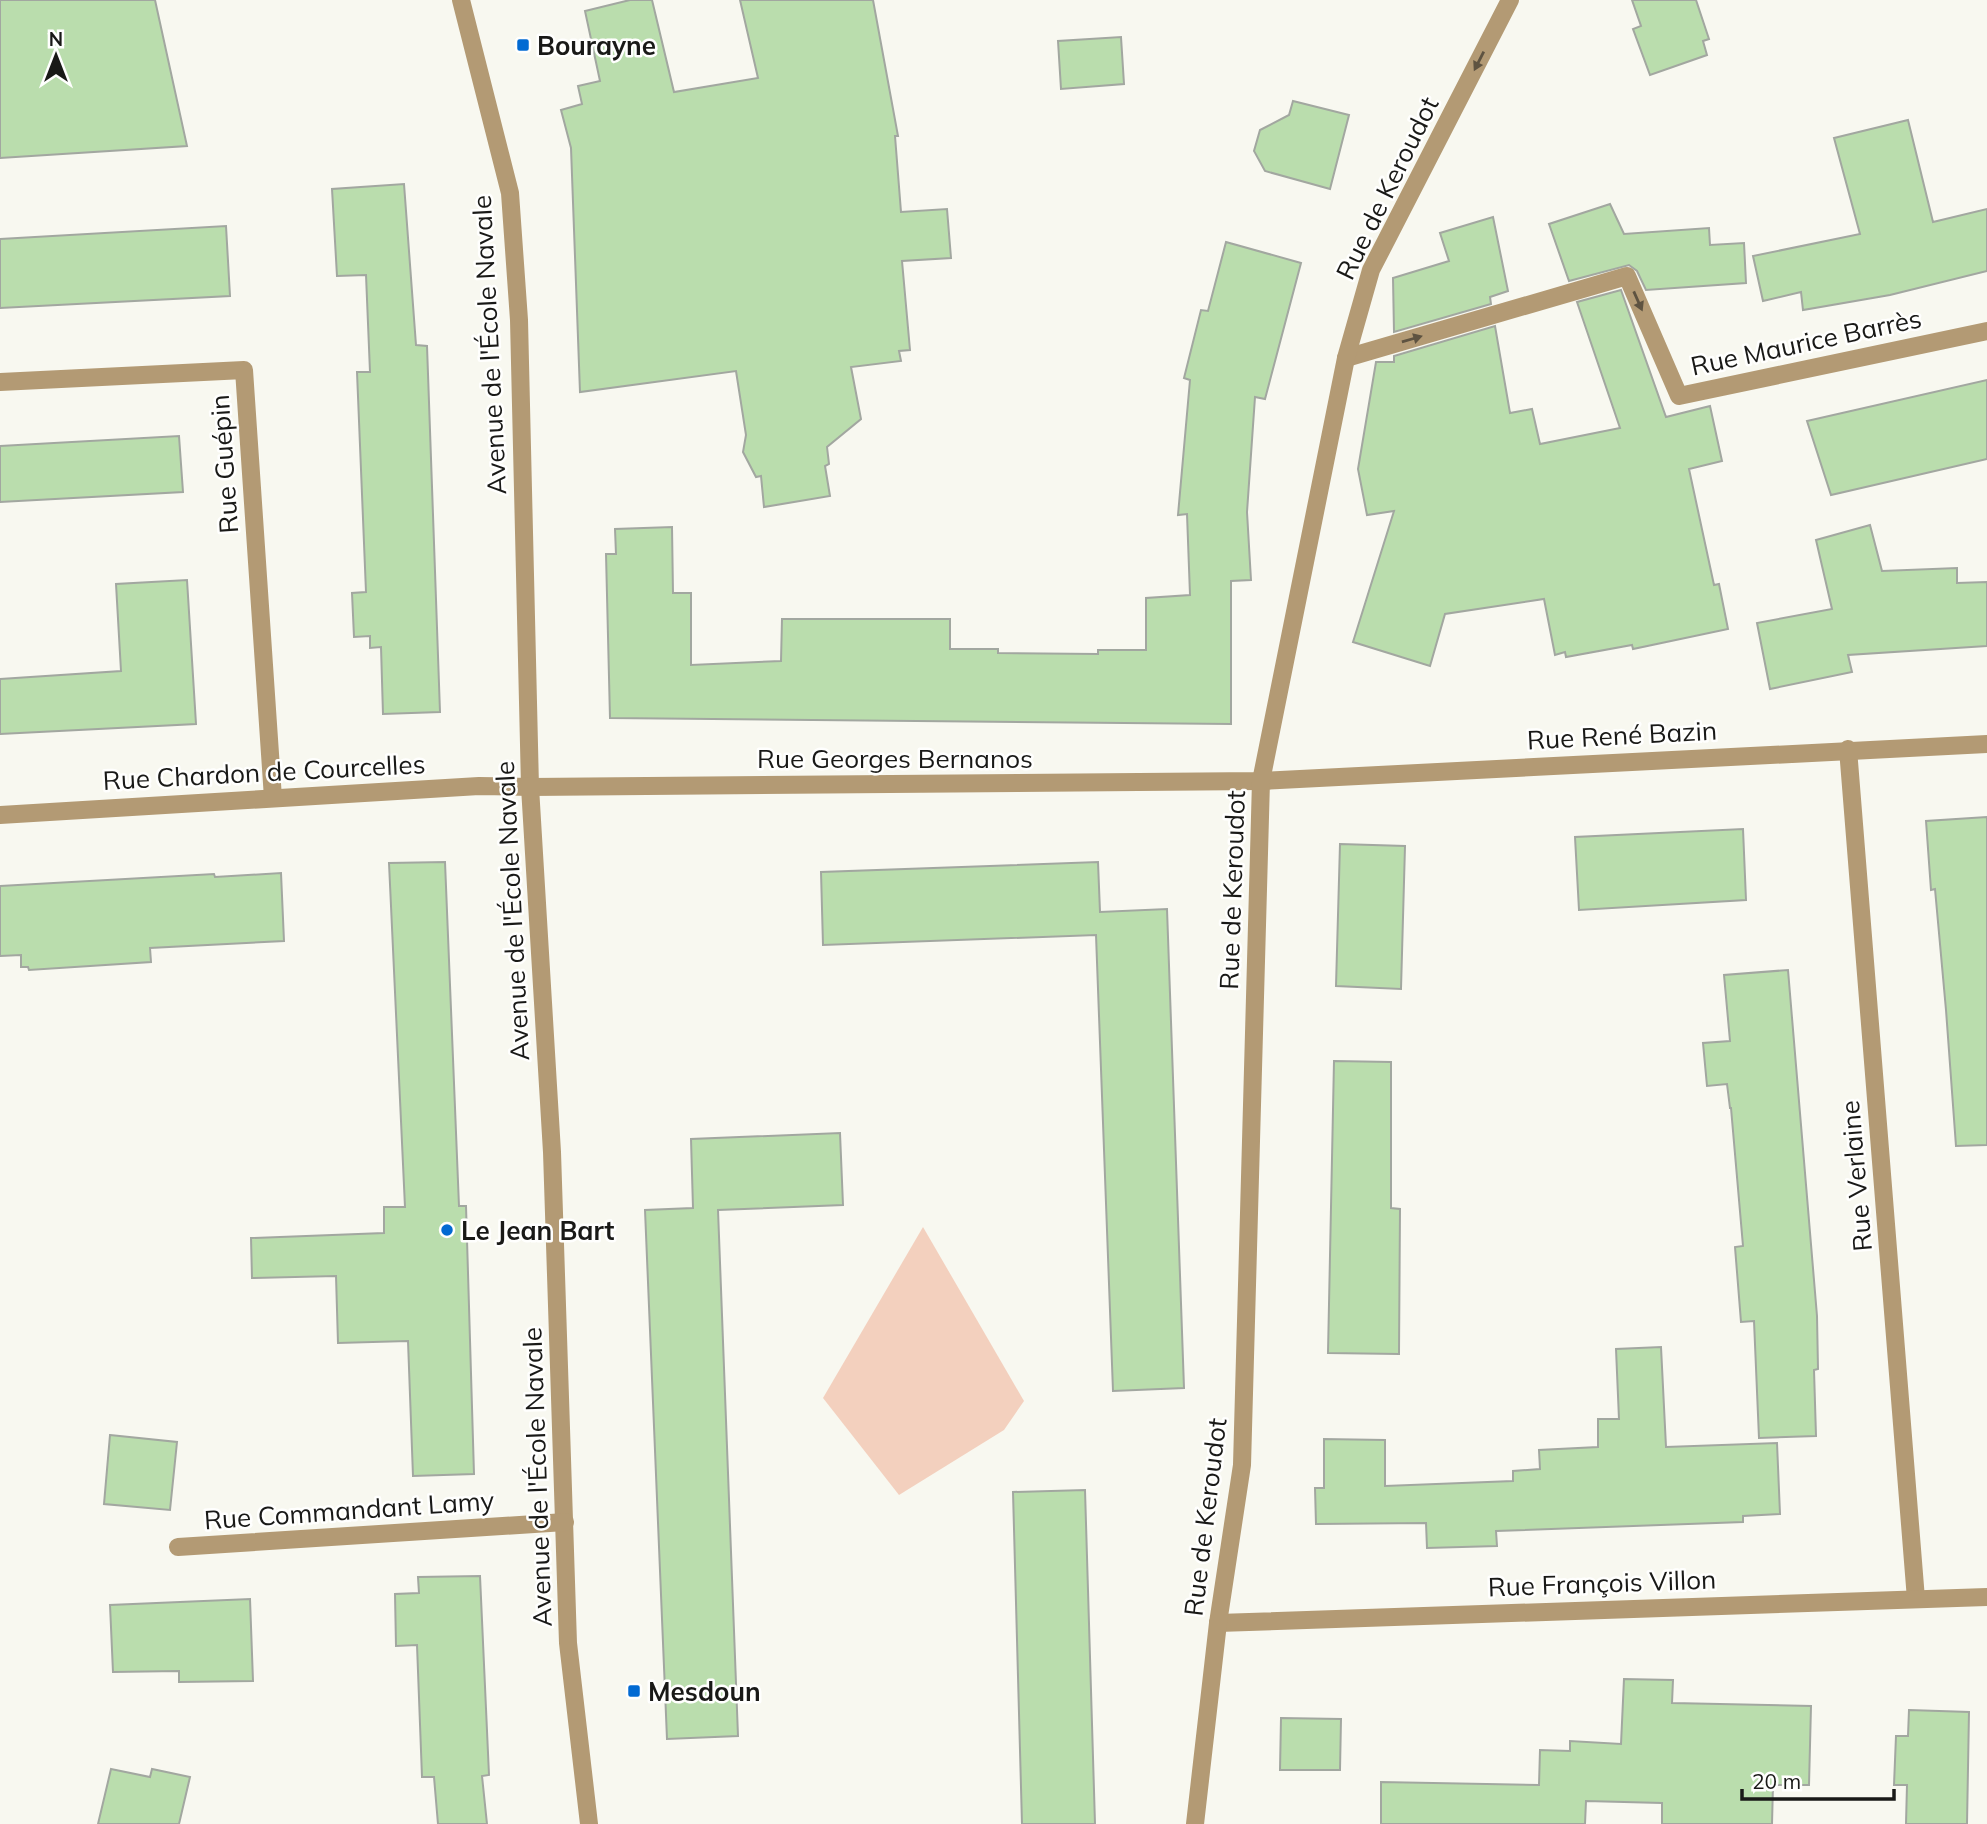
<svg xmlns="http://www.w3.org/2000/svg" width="1987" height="1824" font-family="Mulish,sans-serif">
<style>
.green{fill:#f3d0be}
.building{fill:#baddad;stroke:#a2a7a0;stroke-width:2}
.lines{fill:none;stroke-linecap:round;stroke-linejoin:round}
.minor{stroke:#b39a74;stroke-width:18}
.oneway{fill:#5e5341}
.poi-dot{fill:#026ad2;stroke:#fffffe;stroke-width:2.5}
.labels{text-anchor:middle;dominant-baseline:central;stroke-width:5;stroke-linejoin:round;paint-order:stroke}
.poi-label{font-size:26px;font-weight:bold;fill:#191917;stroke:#fffffe;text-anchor:start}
.street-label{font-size:26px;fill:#191917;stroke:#fffffe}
</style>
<rect width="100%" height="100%" fill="#f8f8f0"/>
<!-- green -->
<polygon class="green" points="923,1227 1024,1401 1004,1430 899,1495 823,1398"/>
<!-- building -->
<g class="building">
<polygon points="0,0 155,0 187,146 0,158"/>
<polygon points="630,0 652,0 674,92 758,78 740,0 873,0 898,136 895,136 901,212 947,209 951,258 902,261 910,350 899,351 901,361 851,367 861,419 827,447 829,464 825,466 830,496 764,507 761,476 756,477 743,452 746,435 736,371 580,392 571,148 561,110 582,104 578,86 600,81 585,11"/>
<polygon points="1632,0 1696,0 1709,39 1703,41 1707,55 1650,75 1633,29 1641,26"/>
<polygon points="1121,37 1124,84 1061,89 1058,41"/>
<polygon points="1293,101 1349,115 1330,189 1265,171 1254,151 1260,130 1289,115"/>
<polygon points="1908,120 1933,222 1987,209 1987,271 1890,295 1803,310 1801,292 1763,301 1753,256 1860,234 1834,138"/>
<polygon points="404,184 416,345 427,346 440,712 383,714 381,647 370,648 370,636 354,637 352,593 366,592 357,372 370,372 366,275 337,276 332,189"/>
<polygon points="1610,204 1624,234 1709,228 1710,245 1744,243 1746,283 1646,290 1637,271 1629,265 1569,281 1549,224"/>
<polygon points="1493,217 1508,291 1490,297 1491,304 1394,332 1393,278 1449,261 1440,233"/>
<polygon points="226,226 230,296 0,308 0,239"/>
<polygon points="1226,242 1301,263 1265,399 1255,397 1247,512 1251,580 1231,581 1231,724 610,718 606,554 616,554 615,529 672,527 673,593 691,593 691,665 781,661 782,619 950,619 950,649 998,649 998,653 1098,654 1098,650 1146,650 1146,598 1190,595 1187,514 1178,515 1190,380 1184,378 1201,310 1208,311"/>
<polygon points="1621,290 1666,417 1710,406 1722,461 1689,469 1714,585 1719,584 1728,629 1633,649 1632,645 1566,657 1565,652 1555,655 1544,599 1445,614 1430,666 1353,642 1394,511 1367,515 1358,469 1376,362 1394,362 1394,356 1495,326 1510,413 1532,409 1540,444 1620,428 1577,302"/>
<polygon points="1987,380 1987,459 1831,495 1807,421"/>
<polygon points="179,436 183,492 0,502 0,446"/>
<polygon points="1870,525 1882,571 1957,568 1957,583 1987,582 1987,646 1848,655 1852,672 1770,689 1757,623 1832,609 1816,540"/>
<polygon points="187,580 196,724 0,734 0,679 121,671 116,584"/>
<polygon points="1987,817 1987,1145 1956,1146 1946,1010 1935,889 1931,890 1926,821"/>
<polygon points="1743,829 1746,900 1579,910 1575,837"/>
<polygon points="1340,844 1405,846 1401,989 1336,986"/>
<polygon points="445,862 459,1206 466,1206 474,1474 413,1476 408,1341 338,1343 336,1276 252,1278 251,1238 384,1233 384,1207 405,1207 389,863"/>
<polygon points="1098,862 1100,912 1167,909 1184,1388 1113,1391 1096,935 823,945 821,872"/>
<polygon points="281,873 284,941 150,948 151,962 29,970 28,967 21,967 21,955 0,956 0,886 214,874 215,877"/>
<polygon points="1788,970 1817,1316 1818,1369 1814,1370 1816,1436 1759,1438 1754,1321 1741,1322 1735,1247 1743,1246 1731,1108 1730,1108 1727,1084 1707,1086 1703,1043 1730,1041 1724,975"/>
<polygon points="1334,1061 1391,1062 1391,1208 1400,1209 1399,1354 1328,1353"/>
<polygon points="840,1133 843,1205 718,1210 738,1736 667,1739 645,1210 693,1208 691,1139"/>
<polygon points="1661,1347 1666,1447 1777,1443 1780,1514 1743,1516 1743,1522 1496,1531 1497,1546 1427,1548 1426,1523 1316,1524 1315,1488 1324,1488 1324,1439 1385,1440 1385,1486 1513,1481 1513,1471 1540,1469 1539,1450 1598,1447 1598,1419 1619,1419 1616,1349"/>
<polygon points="110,1435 177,1442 170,1510 104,1504"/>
<polygon points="1085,1490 1095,1824 1022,1824 1013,1492"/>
<polygon points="480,1576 489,1775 482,1776 487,1824 438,1824 434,1777 422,1777 417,1645 396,1646 395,1594 419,1593 418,1577"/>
<polygon points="250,1599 253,1681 179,1682 179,1671 113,1672 110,1605"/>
<polygon points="1624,1679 1673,1680 1672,1703 1811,1706 1809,1785 1773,1785 1772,1824 1662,1824 1662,1803 1586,1801 1585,1824 1381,1824 1381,1782 1539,1785 1540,1750 1570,1751 1570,1741 1621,1744"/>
<polygon points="1909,1710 1969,1712 1967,1824 1906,1824 1907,1785 1894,1785 1896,1736 1908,1736"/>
<polygon points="1281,1718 1341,1719 1340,1770 1280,1770"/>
<polygon points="111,1769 150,1777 152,1769 190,1777 179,1824 98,1824"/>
</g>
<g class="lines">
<!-- minor -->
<g class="minor">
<polyline points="461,0 510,193 519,320 530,787 552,1152 568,1643 589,1824"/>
<polyline points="1346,358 1627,276 1679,396 1987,331"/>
<polyline points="0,382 244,370 273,798"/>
<polyline points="1848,749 1916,1599"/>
<polyline points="0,815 479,786 530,787 1261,781 1987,744"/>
<polyline points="178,1547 565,1522"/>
<polyline points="1218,1623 1987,1597"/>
<polyline points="1195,1824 1218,1623 1242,1465 1261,781 1346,358 1371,270 1510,0"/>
</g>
</g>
<!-- one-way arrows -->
<defs><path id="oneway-solid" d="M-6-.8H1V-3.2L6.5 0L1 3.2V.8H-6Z" transform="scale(1.75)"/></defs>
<g class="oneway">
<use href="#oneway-solid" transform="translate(1479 61) rotate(117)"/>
<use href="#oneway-solid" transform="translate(1638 301) rotate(66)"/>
<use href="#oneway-solid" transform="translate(1412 339) rotate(-16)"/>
</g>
<!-- markers -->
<g class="poi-dot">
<rect x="516" y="38" width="14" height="14" rx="3.5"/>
<circle cx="447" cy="1230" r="7"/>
<rect x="627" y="1684" width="14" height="14" rx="3.5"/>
</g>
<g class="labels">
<!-- poi labels -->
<g class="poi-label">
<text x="537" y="45">Bourayne</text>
<text x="461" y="1230">Le Jean Bart</text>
<text x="648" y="1691">Mesdoun</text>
</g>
<!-- street labels -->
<g class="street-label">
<text transform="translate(1387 188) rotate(-64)">Rue de Keroudot</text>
<text transform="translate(1806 342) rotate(-12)">Rue Maurice Barrès</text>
<text transform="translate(489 345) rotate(-93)">Avenue de l'École Navale</text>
<text transform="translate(224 464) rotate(-94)">Rue Guépin</text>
<text transform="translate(1622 735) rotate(-3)">Rue René Bazin</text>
<text x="895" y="758">Rue Georges Bernanos</text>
<text transform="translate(264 772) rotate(-3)">Rue Chardon de Courcelles</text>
<text transform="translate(1232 890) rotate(-88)">Rue de Keroudot</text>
<text transform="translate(512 911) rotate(-93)">Avenue de l'École Navale</text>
<text transform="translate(1856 1176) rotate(-95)">Rue Verlaine</text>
<text transform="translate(537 1477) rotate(-92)">Avenue de l'École Navale</text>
<text transform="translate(349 1510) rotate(-4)">Rue Commandant Lamy</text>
<text transform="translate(1205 1517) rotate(-83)">Rue de Keroudot</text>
<text transform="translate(1602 1583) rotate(-2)">Rue François Villon</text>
</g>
</g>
<!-- north arrow -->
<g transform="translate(56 56)" stroke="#fffffe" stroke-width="5" paint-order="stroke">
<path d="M0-5L12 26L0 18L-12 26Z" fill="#191917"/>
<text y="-10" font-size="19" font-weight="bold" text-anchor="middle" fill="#191917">N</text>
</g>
<!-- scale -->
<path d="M1742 1789v10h152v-10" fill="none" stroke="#191917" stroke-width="3.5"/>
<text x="1752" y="1789" font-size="21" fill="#191917" stroke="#fffffe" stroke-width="5" paint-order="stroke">20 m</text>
</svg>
